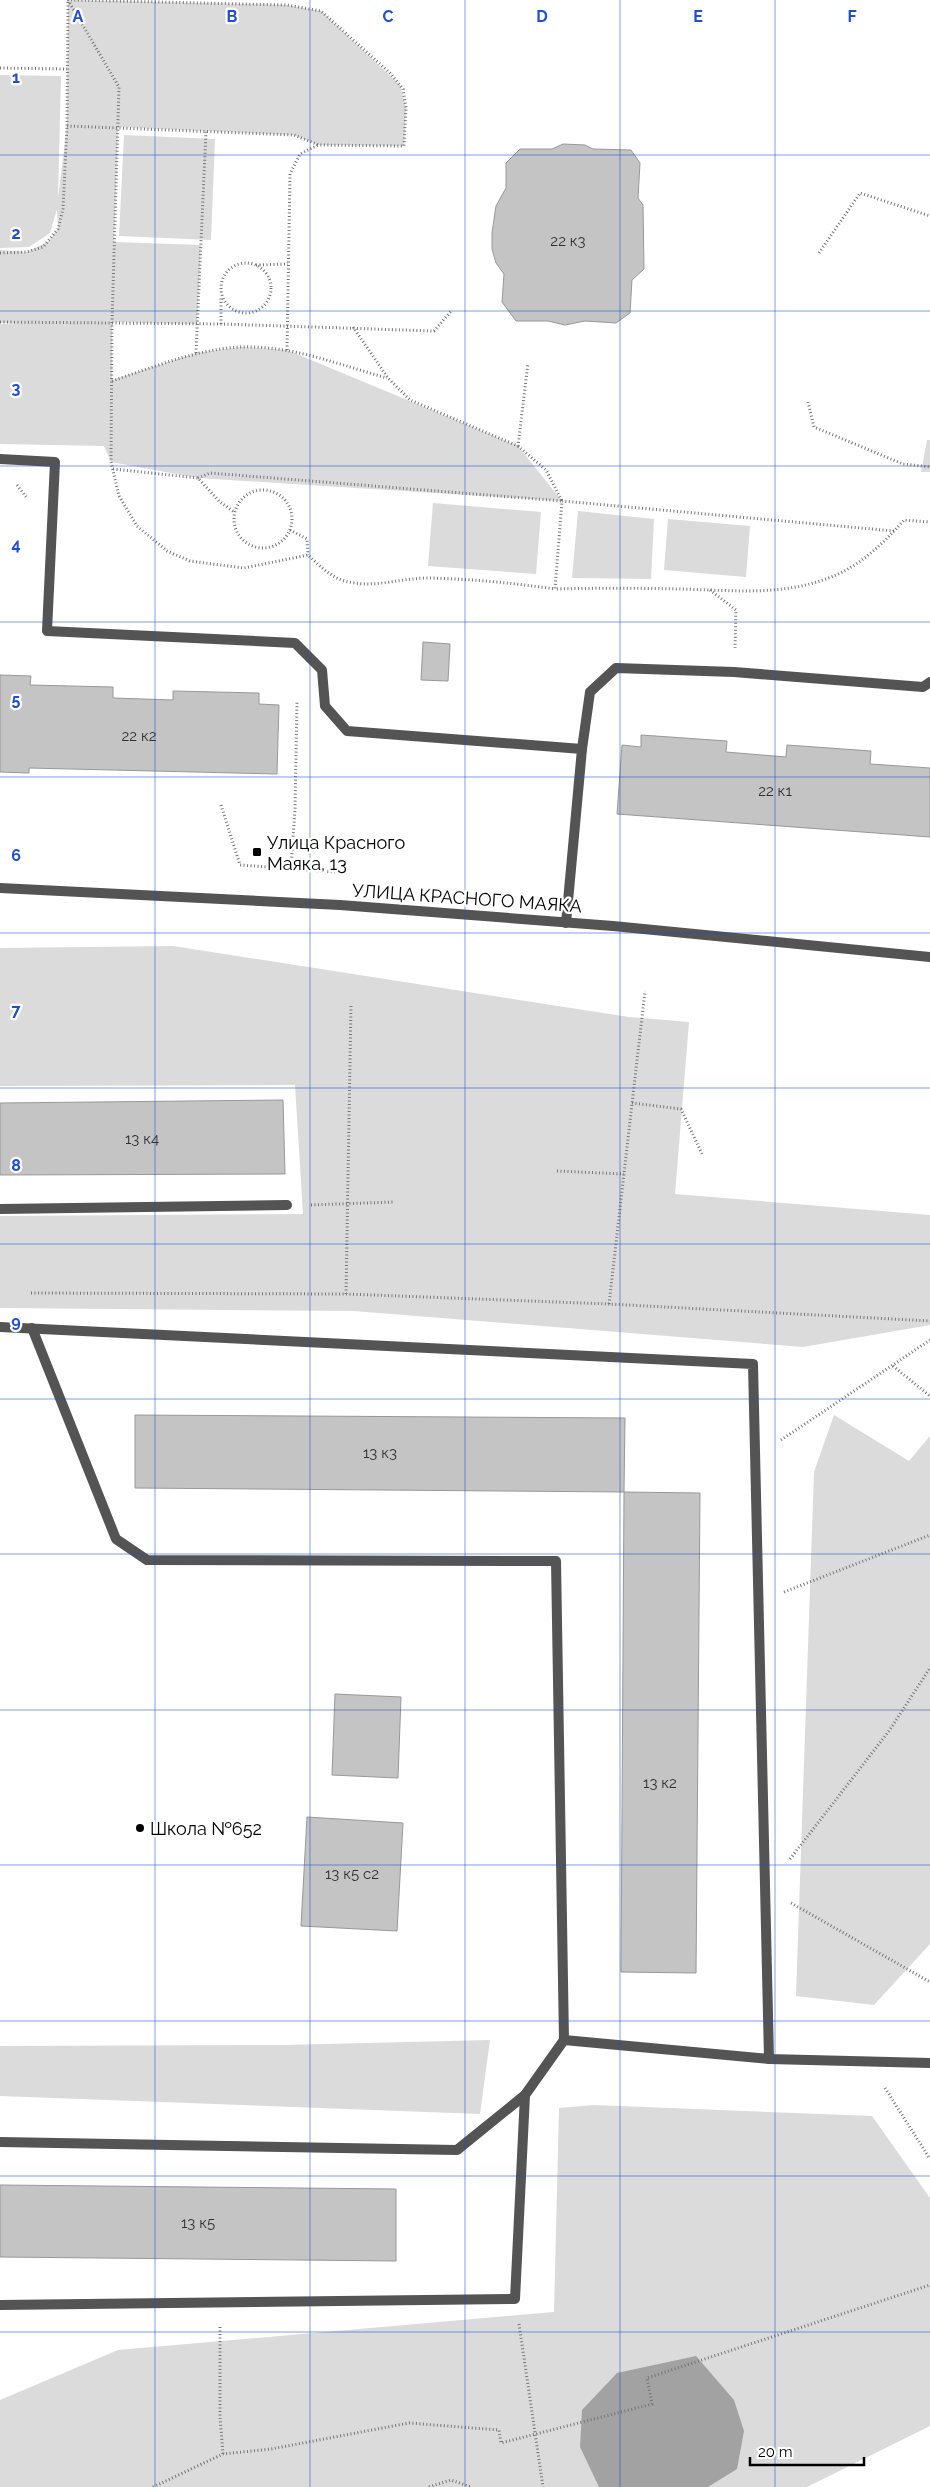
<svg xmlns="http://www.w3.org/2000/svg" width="930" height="2487" font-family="Raleway,sans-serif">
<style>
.green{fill:#dbdbdb}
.water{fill:#a2a2a2}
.building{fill:#c4c4c4;stroke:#989898}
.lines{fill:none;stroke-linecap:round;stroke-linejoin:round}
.path{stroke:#767676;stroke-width:3;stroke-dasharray:1 2.5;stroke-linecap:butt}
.lane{stroke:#545454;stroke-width:10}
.street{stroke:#545454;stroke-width:10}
.grid{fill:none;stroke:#1d4ed8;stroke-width:1;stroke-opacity:0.55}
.poi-dot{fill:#000;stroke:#fff;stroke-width:2}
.labels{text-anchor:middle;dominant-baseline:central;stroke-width:4.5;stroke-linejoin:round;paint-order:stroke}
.number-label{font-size:15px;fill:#313131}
.poi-label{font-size:18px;fill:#000;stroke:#fff;text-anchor:start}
.street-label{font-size:18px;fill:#000;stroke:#fff}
.grid-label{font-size:16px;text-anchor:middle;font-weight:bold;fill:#1d4ed8;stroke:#fff;stroke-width:4.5;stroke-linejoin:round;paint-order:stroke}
</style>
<rect width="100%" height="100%" fill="#fff"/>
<!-- green -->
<g class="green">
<polygon points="68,0 287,5 321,11 400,85 406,108 404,146 319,145 293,135 118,127 114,242 201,245 197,324 112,322 112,380 196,353 242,347 287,350 518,446 562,501 198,478 111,462 104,446 0,444 0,324 22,323 0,323 0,250 27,252 49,241 58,229 57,209 50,233 29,247 0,248 0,75 61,76 58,198 67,126"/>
<polygon points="124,135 215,139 211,240 119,236"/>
<polygon points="927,440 930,440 930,472 921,472"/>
<polygon points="433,503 541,512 536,574 428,566"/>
<polygon points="578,511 654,519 651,579 572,578"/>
<polygon points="668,519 750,526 746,577 664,570"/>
<polygon points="173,946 629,1017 689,1022 675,1194 930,1215 930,1325 803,1347 354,1311 0,1308 0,1216 303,1214 295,1085 0,1086 0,948"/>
<polygon points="834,1415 909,1461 930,1436 930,1944 874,2005 796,1996 814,1472"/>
<polygon points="490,2040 480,2114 0,2096 0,2046 284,2045"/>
<polygon points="594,2105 872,2116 930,2198 930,2426 807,2487 0,2487 0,2400 118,2350 554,2312 559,2108"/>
</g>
<!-- water -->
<polygon class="water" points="696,2356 734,2400 744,2431 737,2469 708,2487 599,2487 580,2447 582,2410 617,2373"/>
<!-- building -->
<g class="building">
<polygon points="563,144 585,145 593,149 631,150 640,163 638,198 643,205 644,269 632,280 630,313 616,323 585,321 565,325 548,321 516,321 502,302 504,274 496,263 492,249 492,233 496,206 506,188 506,163 520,149 552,149"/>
<polygon points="423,642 450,644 448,681 421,680"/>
<polygon points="0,675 31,676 30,685 113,687 113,698 173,700 173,691 259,693 259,704 279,705 277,774 29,768 29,773 0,772"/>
<polygon points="641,735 727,741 726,752 786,757 787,745 871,751 870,764 930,768 930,837 617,814 622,745 641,747"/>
<polygon points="283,1100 285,1174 0,1175 0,1103"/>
<polygon points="135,1415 625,1418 624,1492 135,1488"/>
<polygon points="624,1492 700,1493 696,1973 621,1972"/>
<polygon points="335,1694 401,1697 398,1778 332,1775"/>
<polygon points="307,1817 403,1823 397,1931 301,1926"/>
<polygon points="0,2185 396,2189 396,2261 0,2257"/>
</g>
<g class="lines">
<!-- path -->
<g class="path">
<path d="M 68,0 L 119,87 L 112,322 L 111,462 L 119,496 L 137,526 L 167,551 L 190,561 L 244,568 L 308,555 C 320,566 332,579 349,582 C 376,588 401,578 429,578 C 471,579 513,583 555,589"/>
<polyline points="0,68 67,69"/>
<polyline points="67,126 294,135 319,145 404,146 406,108 403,89 390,73 321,11 287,5 71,0"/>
<polyline points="0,253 27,252 43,247 58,229 63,209 67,126 68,0"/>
<polyline points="819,253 860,193 930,216"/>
<circle cx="246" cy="288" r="25"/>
<polyline points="256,265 288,264"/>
<polyline points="0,322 221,324 434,331 452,310"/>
<polyline points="221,324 221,296"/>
<polyline points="353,327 388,378 410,400 518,446 528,363"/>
<polyline points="287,350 290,174 300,154 318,145"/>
<polyline points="196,353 206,131"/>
<path d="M 112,381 C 154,367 197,349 241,347 C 291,345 340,365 387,378"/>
<polyline points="808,402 814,427 903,464 930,467"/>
<polyline points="518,446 546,470 562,501"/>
<polyline points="113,469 198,478 219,501 234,512"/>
<polyline points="198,478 210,473 562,501"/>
<polyline points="17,485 27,498"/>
<circle cx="263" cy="519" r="29"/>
<polyline points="290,530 307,539 308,555"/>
<path d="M 894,531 L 562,501 L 555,589 C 597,588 638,588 680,589 C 728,590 777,596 823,580 C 857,569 881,546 904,520 L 930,522"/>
<polyline points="710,590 736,610 735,648"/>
<polyline points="221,805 240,865 335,872"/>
<polyline points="291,868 295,809 297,702"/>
<polyline points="632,1103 681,1109 703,1156"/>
<polyline points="557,1171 624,1174"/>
<polyline points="311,1205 393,1202"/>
<polyline points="31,1293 346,1294 609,1304 930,1321"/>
<polyline points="346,1294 351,1004"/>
<polyline points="609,1304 645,991"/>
<polyline points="893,1366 930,1396"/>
<polyline points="781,1440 930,1340"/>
<polyline points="784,1592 930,1535"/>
<polyline points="790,1859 889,1731 930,1668"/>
<polyline points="791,1903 930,1982"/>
<polyline points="885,2088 930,2159"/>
<polyline points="519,2324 543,2487"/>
<polyline points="220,2327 220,2417 223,2454"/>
<polyline points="153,2487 223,2454 271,2449 409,2423 499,2430 501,2443 652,2404 647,2378 930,2285"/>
<polyline points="429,2487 451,2480 471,2487"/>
</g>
<!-- lane -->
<g class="lane">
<polyline points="0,459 55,462 47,631 295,643 322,670 325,706 347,731 582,749 566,923"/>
<polyline points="582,749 590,692 616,668 734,672 923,687 930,682"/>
<polyline points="0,1209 287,1205"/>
<polyline points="0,1327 753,1364 769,2059 930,2063"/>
<polyline points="32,1328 116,1539 147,1560 556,1561 564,2040 769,2059"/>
<polyline points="0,2142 457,2150 525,2095 564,2040"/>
<polyline points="0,2305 515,2299 525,2095"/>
</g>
<!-- street -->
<polyline class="street" points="0,888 340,905 613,926 930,957"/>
</g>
<!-- grid -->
<path class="grid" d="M 155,0 L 155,2487M 310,0 L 310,2487M 465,0 L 465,2487M 620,0 L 620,2487M 775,0 L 775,2487M 0,155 L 930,155M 0,311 L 930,311M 0,466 L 930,466M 0,622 L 930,622M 0,777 L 930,777M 0,933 L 930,933M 0,1088 L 930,1088M 0,1244 L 930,1244M 0,1399 L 930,1399M 0,1554 L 930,1554M 0,1710 L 930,1710M 0,1865 L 930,1865M 0,2021 L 930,2021M 0,2176 L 930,2176M 0,2332 L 930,2332"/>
<!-- markers -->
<g class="poi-dot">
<rect x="252" y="847" width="10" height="10" rx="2.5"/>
<circle cx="140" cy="1828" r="5"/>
</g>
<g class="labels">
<!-- number labels -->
<g class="number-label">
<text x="568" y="241">22 к3</text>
<text x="139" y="736">22 к2</text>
<text x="775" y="791">22 к1</text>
<text x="142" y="1139">13 к4</text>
<text x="380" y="1453">13 к3</text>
<text x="660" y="1783">13 к2</text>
<text x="352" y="1874">13 к5 с2</text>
<text x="198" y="2223">13 к5</text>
</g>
<!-- poi labels -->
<g class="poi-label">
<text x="267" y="842">Улица Красного<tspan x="267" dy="21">Маяка, 13</tspan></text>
<text x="150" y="1828">Школа №652</text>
</g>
<!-- street labels -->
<g class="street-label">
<text transform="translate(467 898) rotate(4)">УЛИЦА КРАСНОГО МАЯКА</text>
</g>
</g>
<g class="grid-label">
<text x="78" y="22">A</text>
<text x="232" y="22">B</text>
<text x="388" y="22">C</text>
<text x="542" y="22">D</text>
<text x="698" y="22">E</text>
<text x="852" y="22">F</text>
<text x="16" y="83">1</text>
<text x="16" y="239">2</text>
<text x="16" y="394">3</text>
<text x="16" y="550">4</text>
<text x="16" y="705">5</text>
<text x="16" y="861">6</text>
<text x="16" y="1016">7</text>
<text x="16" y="1171">8</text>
<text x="16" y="1327">9</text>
</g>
<!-- scale -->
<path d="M750 2457v8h114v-8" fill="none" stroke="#000000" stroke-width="2.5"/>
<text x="758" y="2457" font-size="15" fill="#000000" stroke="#ffffff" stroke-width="4" paint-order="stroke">20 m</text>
</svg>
